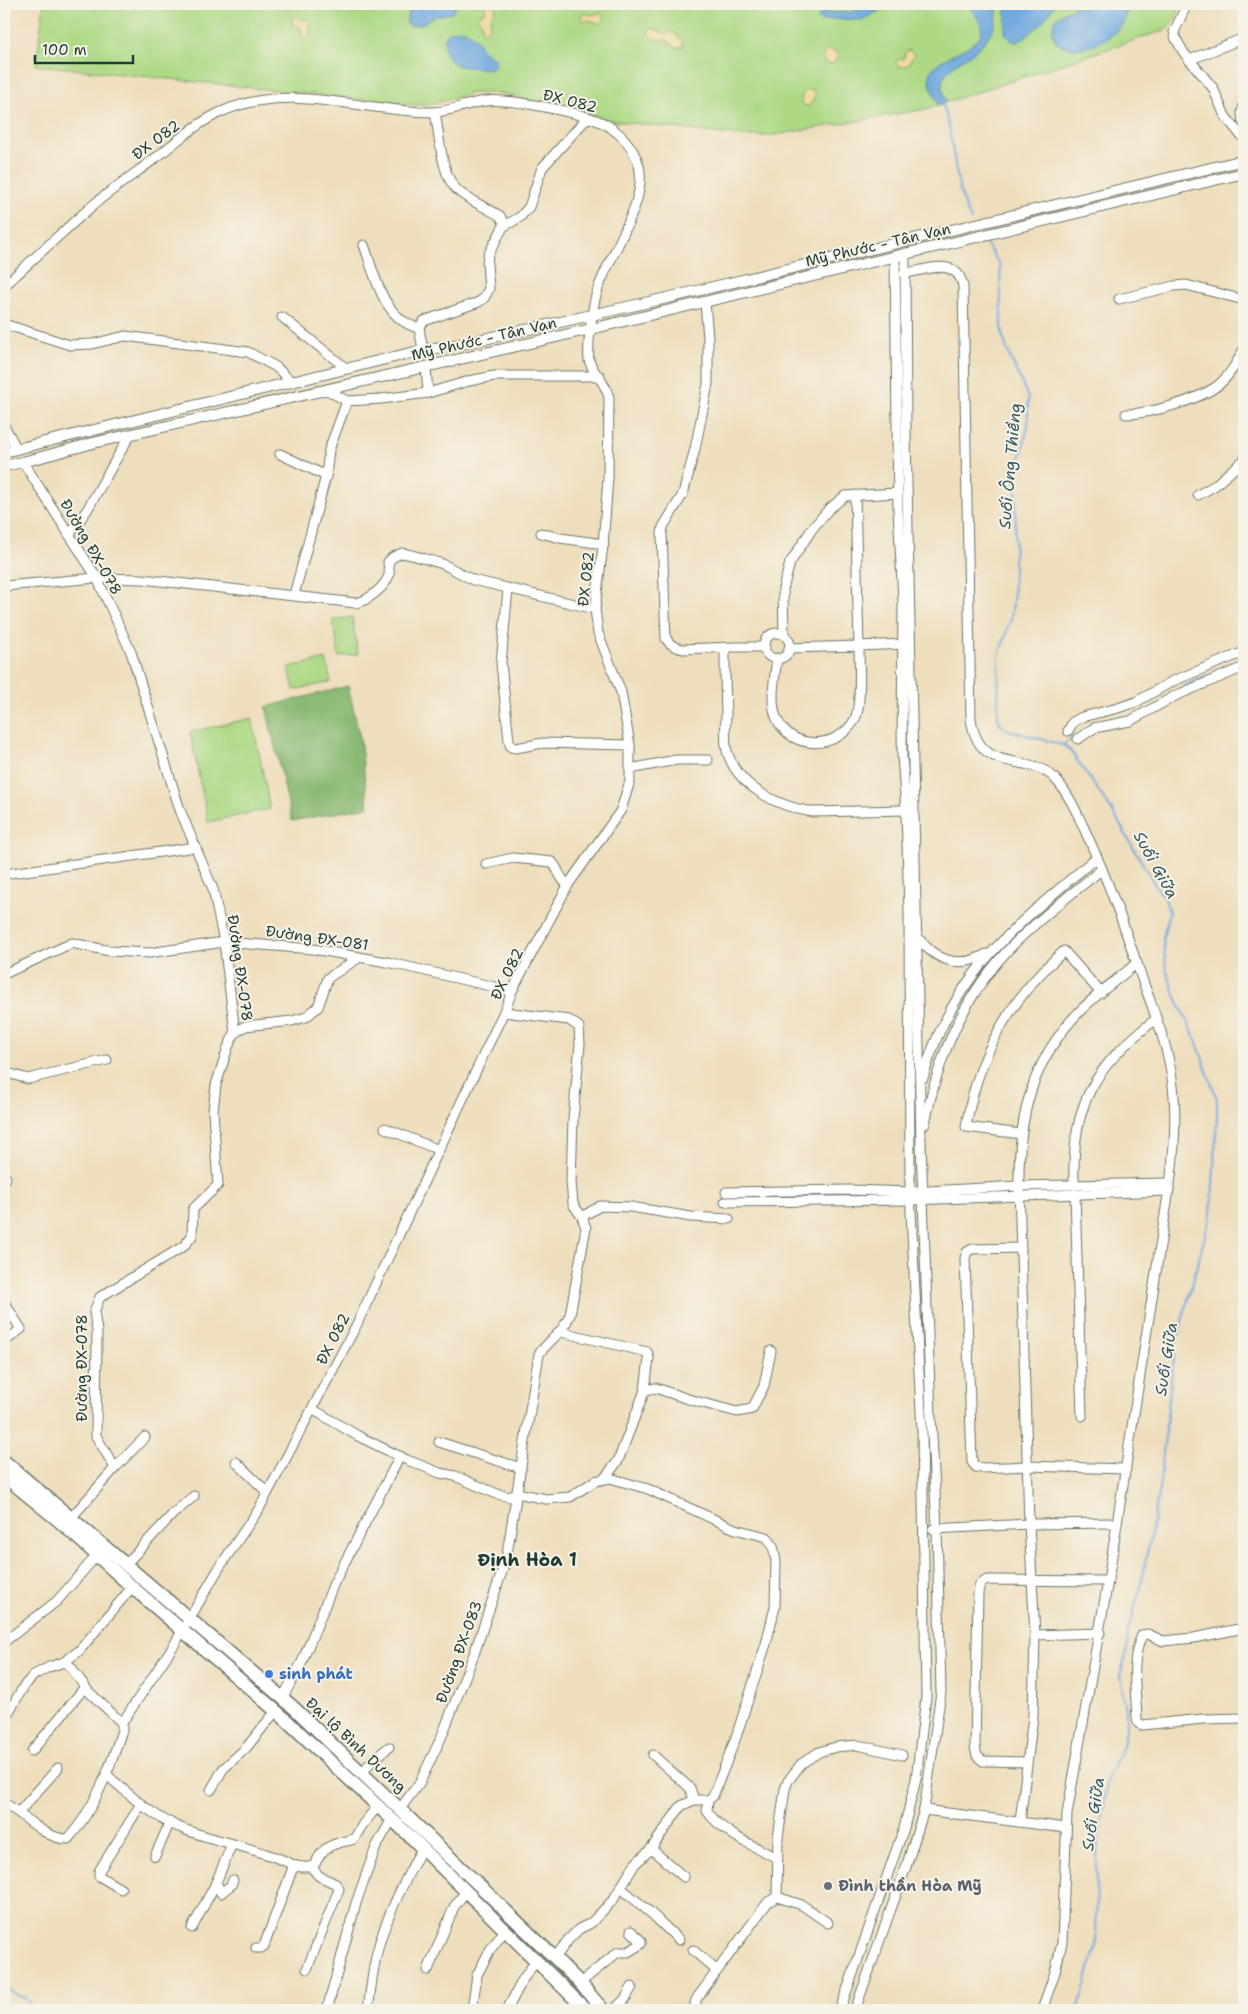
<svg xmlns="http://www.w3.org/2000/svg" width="1248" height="2014" font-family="'Shantell Sans',sans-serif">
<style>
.green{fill:#add985;stroke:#668b5c}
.forest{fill:#8ab972;stroke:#547b53}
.sand{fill:#eeda9e;stroke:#868c69}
.water{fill:#70a9df;stroke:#48738a}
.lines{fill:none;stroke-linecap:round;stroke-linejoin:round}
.stream{stroke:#70a9df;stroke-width:2}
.minor-casing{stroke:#687564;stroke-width:11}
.major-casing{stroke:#687564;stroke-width:12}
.highway-casing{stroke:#687564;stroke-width:15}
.minor{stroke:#fff;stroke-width:9}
.major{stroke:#fff;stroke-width:10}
.highway{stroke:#fff;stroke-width:12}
.shop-dot{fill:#3f7fe0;stroke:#f7f3e8;stroke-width:2}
.worship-dot{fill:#6b7280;stroke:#f7f3e8;stroke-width:2}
.labels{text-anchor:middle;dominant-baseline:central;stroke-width:4;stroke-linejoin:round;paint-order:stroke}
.street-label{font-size:15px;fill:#1f3d34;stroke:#f7f3e8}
.shop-label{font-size:15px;font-weight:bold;fill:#366cbe;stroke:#f7f3e8;text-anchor:start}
.worship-label{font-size:15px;font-weight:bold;fill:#5b616d;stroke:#f7f3e8;text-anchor:start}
.water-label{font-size:16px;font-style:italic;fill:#33585f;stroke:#f7f3e8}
.quarter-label{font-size:18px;font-weight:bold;fill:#1f3d34;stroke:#f7f3e8}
</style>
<rect width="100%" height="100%" fill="#f7f3e8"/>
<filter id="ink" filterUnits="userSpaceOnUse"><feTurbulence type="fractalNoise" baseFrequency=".02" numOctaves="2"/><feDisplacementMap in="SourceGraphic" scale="10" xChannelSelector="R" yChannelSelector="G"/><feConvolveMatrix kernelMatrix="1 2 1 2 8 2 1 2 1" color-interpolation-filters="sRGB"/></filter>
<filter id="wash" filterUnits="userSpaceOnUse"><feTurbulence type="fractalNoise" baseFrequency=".0096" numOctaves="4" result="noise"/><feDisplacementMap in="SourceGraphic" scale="20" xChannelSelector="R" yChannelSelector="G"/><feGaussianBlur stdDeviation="1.12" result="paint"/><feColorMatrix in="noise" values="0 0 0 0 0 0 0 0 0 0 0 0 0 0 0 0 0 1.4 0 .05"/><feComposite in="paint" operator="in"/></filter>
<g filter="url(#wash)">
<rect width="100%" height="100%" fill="#efdebd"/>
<!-- green -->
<g class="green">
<polygon points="44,4 1178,4 1179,12 1168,29 926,109 769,136 741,136 614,121 500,93 472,93 437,103 417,105 36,65"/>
<polygon points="352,617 358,654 339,657 333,620"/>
<polygon points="326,659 331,682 294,690 289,667"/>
<polygon points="252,718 270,809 208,822 190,732"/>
</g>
<!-- forest -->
<polygon class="forest" points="348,686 360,738 368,807 292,821 266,707"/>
<!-- sand -->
<g class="sand">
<polygon points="485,4 493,4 496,10 490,18 490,27 485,31 482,30 482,23 478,18 479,15 486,11"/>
<polygon points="584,13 591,15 600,13 603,16 603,21 599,24 590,20 583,21 581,17"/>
<polygon points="295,17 301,20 308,19 311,21 309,36 307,38 302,37 301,28 292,24 292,20"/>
<path d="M 653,28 L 665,34 C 675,29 675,37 683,41 L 683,46 L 676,48 L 667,40 L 653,39 L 647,33 Z"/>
<circle cx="830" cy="57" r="7"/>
<polygon points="910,50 914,55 909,64 903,67 897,65 896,61 904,58 905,52"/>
<path d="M 809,90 L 814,91 L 815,96 L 810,106 L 806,106 L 802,103 C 800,97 803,92 809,90 Z"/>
</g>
<!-- water -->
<g class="water">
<polygon points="412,4 458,4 452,13 433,17 422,24 411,26 407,24 407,18"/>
<polygon points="867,4 900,4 882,9 862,20 840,19 820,21 818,19 821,13 852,12"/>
<path d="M 965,4 L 996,4 C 1001,25 985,45 968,56 C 949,68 934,77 947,102 L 939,105 C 935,96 928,85 930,75 C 936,48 1015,49 965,4 Z"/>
<polygon points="1006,4 1056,4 1040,25 1018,42 1012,41 1005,34"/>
<path d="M 1079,4 L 1127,4 C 1132,40 1061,66 1053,34 C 1052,28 1053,23 1056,19 C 1062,11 1072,10 1079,4 Z"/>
<path d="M 461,29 C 480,34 476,50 495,58 C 499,72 485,68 477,68 C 462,67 449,67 445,50 C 443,43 444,37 449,32 Z"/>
</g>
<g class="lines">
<!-- stream -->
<g class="stream">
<path d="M 942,102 C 956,140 952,184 971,220"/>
<polyline points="983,239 1000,265 1002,334 1008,352 1028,397 1028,426 1017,472 1013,602 1011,618 999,656 998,719 1001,725 1008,730 1063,745 1070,750 1111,809 1155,885 1165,899 1169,912 1163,938 1166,968 1174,993 1196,1040 1217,1099 1217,1122 1211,1214 1177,1340 1172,1371 1159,1490 1141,1586 1128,1630 1127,1650 1120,1676 1126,1709 1126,1729 1124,1744 1108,1778 1097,1851 1096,1947 1078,2010"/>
<polyline points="1222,672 1244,661"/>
<polyline points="1179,690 1190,683 1216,674"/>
<polyline points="1063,745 1075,736"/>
<polyline points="4,1988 27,2000 35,2010"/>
</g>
</g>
</g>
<g filter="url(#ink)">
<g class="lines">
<!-- minor casing -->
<g class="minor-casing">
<g id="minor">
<polyline points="1187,4 1174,32 1176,39 1184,53 1213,88 1225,116 1244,139"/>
<polyline points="1189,60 1244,38"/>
<polyline points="1243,122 1242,112 1244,105"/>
<polyline points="503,227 520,217 529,207 542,168 588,117"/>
<path d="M 364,245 C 375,275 383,320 419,328"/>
<path d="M 904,274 C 925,270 957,256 963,286 L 971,719 C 980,780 1031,748 1058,782 C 1071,798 1079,817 1087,835 C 1108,880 1124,926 1140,973 C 1152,1007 1167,1042 1172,1078 C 1177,1111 1175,1143 1171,1176 L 1108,1581 L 1067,1814 L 1062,1943 L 1055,1972 L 1042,2010"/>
<path d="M 4,286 C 35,258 66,228 98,201 C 117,186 137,172 157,157 C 177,141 197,123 221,112 C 289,81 362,112 433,112 C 450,112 468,103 486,101 C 509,98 584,113 605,124 C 619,132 631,145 637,160 C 653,195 607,258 597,292 C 592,307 591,325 589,341 C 589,346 588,355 589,360 C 592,373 606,381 609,398 L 608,478 L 603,546 L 595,609 L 598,633 L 621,692 L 630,745 L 630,781 L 621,810 L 568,885 L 512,991 L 507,1005 L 355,1328 L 259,1509 L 219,1568 L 174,1645 L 122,1723"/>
<polyline points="1119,299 1174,286 1186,285 1244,300"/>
<path d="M 705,302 L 708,338 L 708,384 L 695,449 L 683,494 L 663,527 L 662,534 L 666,639 C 671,646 675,647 683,649 L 734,647 L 765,647"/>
<polyline points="282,317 347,369"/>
<polyline points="4,324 70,345 92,344 125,336 248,352 276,367 292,382"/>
<path d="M 423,350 L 419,328 L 424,321 L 479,302 L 484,298 L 489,289 L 487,263 L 488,255 L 503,227 L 504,222 L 500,216 C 486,207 469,201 457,190 C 441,176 439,132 435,112"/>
<polyline points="426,367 428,393"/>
<polyline points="327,390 347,401"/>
<path d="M 1126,414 C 1150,414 1198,400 1217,386 C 1230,376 1237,362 1244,349"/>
<polyline points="4,426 17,449"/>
<polyline points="280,454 326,476 294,595"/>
<polyline points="23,462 97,578 131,652 180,810 213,889 224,942 235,1033 228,1047 216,1085 213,1111 218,1185 193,1209 192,1236 184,1246 110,1291 100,1297 94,1312 97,1331 96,1436 115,1468 71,1518"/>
<polyline points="326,476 329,450 347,401 381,399 428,393 469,381 494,376 600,376"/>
<polyline points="855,495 859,646 906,644"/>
<polyline points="1198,495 1214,486 1244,460"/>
<polyline points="541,533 560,538 604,544"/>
<polyline points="69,535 87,510 130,435"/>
<path d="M 4,586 L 97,578 L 142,579 L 356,603 C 368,601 386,586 389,575 C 390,571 388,566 388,562 L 393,557 L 402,553 L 412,555 L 443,564 L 473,580 L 595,609"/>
<polyline points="508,589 501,663 509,741 511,747 516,748 543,743 630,745"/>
<circle cx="777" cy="646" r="13"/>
<polyline points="784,635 783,589 790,563 812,529 828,510 845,496 898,493"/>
<path d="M 725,648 C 725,669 725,691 726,712 C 726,725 724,739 727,751 C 737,787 779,807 813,812 L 906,810"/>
<path d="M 777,658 C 775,677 769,702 777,719 C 792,752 839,749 855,719 C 862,704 859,664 859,646 L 789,648"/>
<polyline points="1068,731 1073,722 1082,717 1118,708 1136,702 1173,681 1244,652"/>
<polyline points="1078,739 1094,728 1130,721 1175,696 1244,667"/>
<polyline points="630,769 676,760 708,760"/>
<path d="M 486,864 L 513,858 L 552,862 C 559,869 559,879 568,885"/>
<polyline points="4,874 196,847"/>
<path d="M 917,936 C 934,960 959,970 986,954"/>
<polyline points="4,974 72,943 110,951 149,953 224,942 313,949 387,962 512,991"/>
<polyline points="235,1033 245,1026 292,1021 306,1017 318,1007 328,978 360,957"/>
<polyline points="4,1072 28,1079 107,1060"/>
<path d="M 923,1078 C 952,972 1018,924 1097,857"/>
<path d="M 925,1124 C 938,1056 964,993 1015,943 C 1042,916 1073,893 1102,869"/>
<polyline points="385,1128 439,1150"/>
<path d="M 1021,1134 L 966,1127 C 977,1057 1010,998 1064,951 L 1101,993"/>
<polyline points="4,1178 6,1178"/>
<path d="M 1074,1185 C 1072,1103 1093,1068 1156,1019"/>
<polyline points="726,1192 851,1190 910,1192 1019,1186 1170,1183"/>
<polyline points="1075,1194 1082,1416"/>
<polyline points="725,1202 911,1200 1168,1191"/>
<polyline points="582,1217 600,1206 631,1207 691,1217 729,1219"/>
<polyline points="1021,1248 972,1249 967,1252 965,1258 972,1462 976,1467 982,1468 1028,1466 1126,1469"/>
<polyline points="4,1302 21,1329 4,1342"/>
<polyline points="561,1332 647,1352 649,1358 645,1390"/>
<polyline points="312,1409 358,1436 407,1460 440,1473 455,1476 497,1494 510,1497 517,1493 546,1499 570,1497 595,1481 610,1478 648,1489 735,1529 767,1537 773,1546 776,1561 775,1607 766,1644 735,1740 713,1796 708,1800 694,1800 681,1806 651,1849 635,1864 613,1900 591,1923 579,1929 568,1940 555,1958"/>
<polyline points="439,1442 521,1468"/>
<polyline points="236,1462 267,1492"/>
<polyline points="115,1468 145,1437"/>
<polyline points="604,1479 618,1461 645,1390 656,1388 688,1399 737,1412 752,1409 764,1386 771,1351"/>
<polyline points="933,1529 1029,1524 1117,1523"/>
<polyline points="125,1565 173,1514 194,1496"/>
<path d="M 1244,1628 L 1194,1638 L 1163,1641 L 1148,1634 L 1142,1635 C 1130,1661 1136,1692 1137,1719 L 1138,1723 L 1142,1725 L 1203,1719 L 1244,1718"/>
<polyline points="1035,1635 1100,1633"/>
<polyline points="4,1642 57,1601 97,1555"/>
<polyline points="282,1699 302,1662 334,1583 400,1456"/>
<polyline points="4,1720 24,1686 34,1675 49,1667 64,1662 79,1651 132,1587"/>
<polyline points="32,1751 85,1687"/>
<polyline points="653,1755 690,1788 694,1800"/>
<polyline points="1027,1762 983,1761 977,1756 975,1747 978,1593 980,1584 987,1580 1108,1581"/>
<polyline points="362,1773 372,1761 389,1747"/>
<path d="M 107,1775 C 131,1796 155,1819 186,1830 C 222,1843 261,1849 296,1866"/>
<polyline points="211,1790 223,1769 246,1748 276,1711"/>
<path d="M 708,1800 L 707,1811 C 722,1833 754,1846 777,1858"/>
<path d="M 4,1803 C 24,1814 44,1839 68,1839 C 95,1809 110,1768 122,1730 L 122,1723 L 88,1691 L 70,1666 L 64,1662"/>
<path d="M 400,1809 L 420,1782 L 441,1738 L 474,1654 L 506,1560 L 539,1354 C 551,1338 562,1334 570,1315 L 586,1228 L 582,1217 L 573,1204 L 571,1181 L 573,1119 L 580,1044 L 579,1027 L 569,1020 L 504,1012"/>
<polyline points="924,1810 1066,1828"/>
<polyline points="19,1812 58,1768"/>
<path d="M 1020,1822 L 1033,1716 L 1035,1635 L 1029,1524 L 1019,1186 C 1018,1118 1031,1060 1081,1010 C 1098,993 1118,979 1137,963"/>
<polyline points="651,1849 684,1877"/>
<polyline points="155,1856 170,1822"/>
<polyline points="216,1882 221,1893 231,1885 233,1880"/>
<polyline points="621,1888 652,1914 679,1940"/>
<polyline points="121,1889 99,1876 99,1871 141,1804"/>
<polyline points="777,1897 778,1838 785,1789 788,1781 801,1764 819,1752 836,1747 857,1745 902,1755"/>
<polyline points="192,1928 215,1885 232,1844"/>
<path d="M 256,1948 L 261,1948 L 264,1946 L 292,1870 L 296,1866 C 323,1871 311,1859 327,1848 C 335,1842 345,1842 354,1839 L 363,1824 L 378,1806"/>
<polyline points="693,1950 717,1971"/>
<polyline points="307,1969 339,1889 336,1884 319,1876 311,1867"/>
<polyline points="428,1970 454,1907 466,1891"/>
<polyline points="580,1983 618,1952 628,1952 641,1944 641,1941 631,1931"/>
<polyline points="327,2010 356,1903 376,1847 392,1819"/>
<path d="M 368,2010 C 371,1986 374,1958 382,1935 C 392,1905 407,1876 422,1848"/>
<polyline points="472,2010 477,1975 490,1950 505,1930"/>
<polyline points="507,2010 523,1979 536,1961"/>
<polyline points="614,2010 625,1999 632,1987"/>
<polyline points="699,2010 695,2003 697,1998 768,1902 777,1897 802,1905 828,1923"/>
<polyline points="840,2010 904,1828 916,1779 926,1697 922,1432 910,1192 909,911 906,810 902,756 903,600 898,510 895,256"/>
<polyline points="855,2010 906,1867 924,1810 941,1692 937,1529 931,1417 921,1144 906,434 905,253"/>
</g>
</g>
<!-- major casing -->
<g class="major-casing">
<g id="major">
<polyline points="4,452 423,350 462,344 667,298 1244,160"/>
<polyline points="4,466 23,462 93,443 591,329 1244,173"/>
</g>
</g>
<!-- highway casing -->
<g class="highway-casing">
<g id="highway">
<polyline points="4,1461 293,1707 555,1958 580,1983 603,2010"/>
<polyline points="4,1476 58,1520 132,1587 283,1717 414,1840 586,2010"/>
</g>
</g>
<!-- minor -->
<use href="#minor" class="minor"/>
<!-- major -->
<use href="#major" class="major"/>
<!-- highway -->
<use href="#highway" class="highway"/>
</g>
</g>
<!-- markers -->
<circle class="shop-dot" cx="269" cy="1674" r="5"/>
<circle class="worship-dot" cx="828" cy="1886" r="5"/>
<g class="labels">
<!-- street labels -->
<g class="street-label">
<text transform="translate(570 101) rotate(14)">ĐX 082</text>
<text transform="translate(156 140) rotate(-37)">ĐX 082</text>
<text transform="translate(878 245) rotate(-13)">Mỹ Phước - Tân Vạn</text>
<text transform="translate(484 339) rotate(-13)">Mỹ Phước - Tân Vạn</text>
<text transform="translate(91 547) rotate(60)">Đường ĐX-078</text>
<text transform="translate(586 579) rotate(-84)">ĐX 082</text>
<text transform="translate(317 938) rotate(8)">Đường ĐX-081</text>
<text transform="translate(240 968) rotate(82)">Đường ĐX-078</text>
<text transform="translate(507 974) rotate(-64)">ĐX 082</text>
<text transform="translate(333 1339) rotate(-63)">ĐX 082</text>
<text transform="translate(82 1368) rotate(-90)">Đường ĐX-078</text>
<text transform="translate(459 1652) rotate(-70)">Đường ĐX-083</text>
<text transform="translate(356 1745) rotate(43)">Đại lộ Bình Dương</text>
</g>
<!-- shop labels -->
<g class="shop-label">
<text x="279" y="1674">sinh phát</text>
</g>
<!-- worship labels -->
<g class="worship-label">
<text x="838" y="1886">Đình thần Hòa Mỹ</text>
</g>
<!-- water labels -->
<g class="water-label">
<text transform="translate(1010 466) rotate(-85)">Suối Ông Thiềng</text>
<text transform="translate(1156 865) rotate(61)">Suối Giữa</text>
<text transform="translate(1166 1359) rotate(-81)">Suối Giữa</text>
<text transform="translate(1093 1814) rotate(-81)">Suối Giữa</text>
</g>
<!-- quarter labels -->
<g class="quarter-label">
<text x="527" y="1560">Định Hòa 1</text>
</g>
</g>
<!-- margin -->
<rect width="1248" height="2014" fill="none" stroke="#f7f3e8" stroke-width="20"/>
<!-- scale -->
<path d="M35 55v8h98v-8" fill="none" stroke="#1f3d34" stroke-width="2.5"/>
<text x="42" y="55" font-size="15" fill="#1f3d34" stroke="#f7f3e8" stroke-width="4" paint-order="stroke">100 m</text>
</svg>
